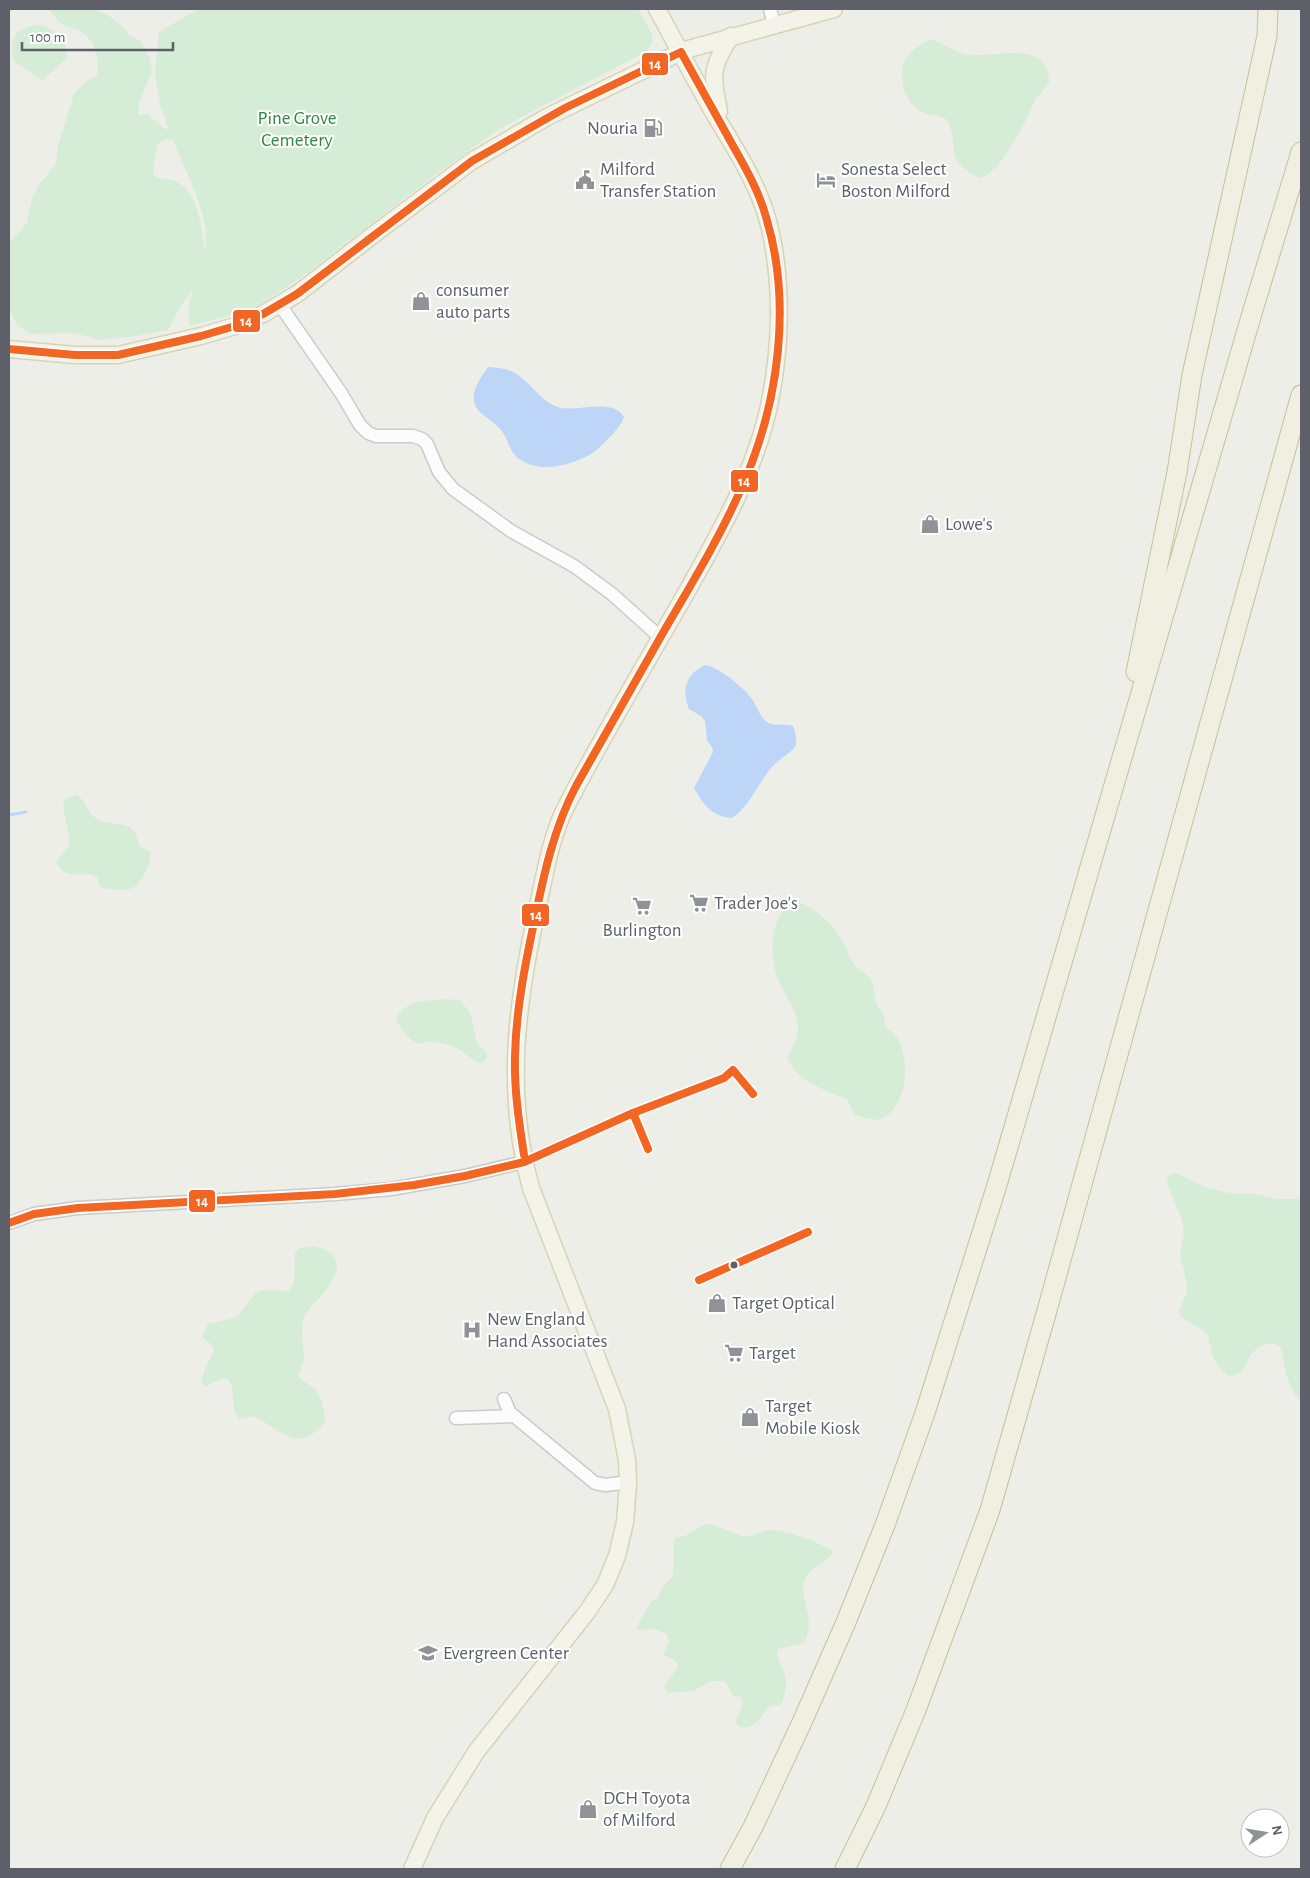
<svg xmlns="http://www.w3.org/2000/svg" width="1310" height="1878" font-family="'Alegreya Sans',sans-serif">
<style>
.green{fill:#d5ecd6;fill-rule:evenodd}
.water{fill:#bdd6f8}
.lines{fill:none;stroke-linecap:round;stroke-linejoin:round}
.stream{stroke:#bdd6f8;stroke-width:3}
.minor-casing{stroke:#cacbca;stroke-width:15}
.major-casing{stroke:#d7d4b5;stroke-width:19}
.highway-casing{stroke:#c7bf95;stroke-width:21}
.minor{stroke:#fcfcfc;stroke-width:12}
.major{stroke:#f3f3e9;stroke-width:16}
.highway{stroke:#f0efe2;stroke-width:19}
.bus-1-casing{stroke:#fff;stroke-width:11}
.bus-1{stroke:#f26522;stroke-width:8}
.bus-dot{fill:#5d6068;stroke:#fff;stroke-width:2}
.labels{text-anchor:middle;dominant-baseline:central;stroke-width:4;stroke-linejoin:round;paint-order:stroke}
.park-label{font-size:19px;fill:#2e863f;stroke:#fff}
.poi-label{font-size:19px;fill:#5d6068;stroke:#fff;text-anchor:start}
.line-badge{stroke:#fff;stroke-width:2}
.badge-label{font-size:14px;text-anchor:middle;font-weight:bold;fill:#fff}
</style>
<rect width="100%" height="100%" fill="#eeeee9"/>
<!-- green -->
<g class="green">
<path d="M 49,9 L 91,9 L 105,13 L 121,25 L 129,35 L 141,41 L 150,59 L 152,72 L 139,102 L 138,115 L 148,114 L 162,127 L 169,130 L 160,104 L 155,74 L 159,32 L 198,9 L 638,9 L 652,34 L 653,40 L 647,51 L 501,128 L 435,175 L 299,279 L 261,304 L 241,313 L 189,326 L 189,304 L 193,289 L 180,307 L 168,330 L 136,336 L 99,340 L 75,333 L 29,334 L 17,324 L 9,308 L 9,243 L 27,223 L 32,199 L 38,186 L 56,164 L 58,146 L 74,94 L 85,82 L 97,75 C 100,57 95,38 78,30 C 73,28 67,27 62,24 C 57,21 53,14 49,9 ZM 166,139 L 173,140 C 184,169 213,220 205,251 C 200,227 201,194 175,181 C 169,179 161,179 155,177 L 153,171 L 157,145 Z"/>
<path d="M 36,25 C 47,25 58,32 64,42 C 66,46 66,54 67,58 L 42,81 L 14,61 C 9,40 13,29 36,25 Z"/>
<path d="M 930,39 C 942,42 952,51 965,54 C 991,60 1050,36 1049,83 C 1046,88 1041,92 1037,97 C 1032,104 1029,114 1025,122 C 1015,140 1000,171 980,178 C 939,158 963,146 946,119 C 938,115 927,115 920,111 C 912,105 906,98 904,89 C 897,63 907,52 930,39 Z"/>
<path d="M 77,795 C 86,801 88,814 97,819 C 107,825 123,822 131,828 C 141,837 134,848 150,851 C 152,862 142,886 130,889 C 122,891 110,889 101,888 L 97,877 C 82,869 65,883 57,862 C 60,855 66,851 69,845 C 72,834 61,814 64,800 Z"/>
<path d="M 799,902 C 817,910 833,923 843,942 C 847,949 848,956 853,963 C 858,970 868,973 872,981 C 875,988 873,996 876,1003 C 877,1006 881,1009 882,1012 C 885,1017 884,1023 886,1027 C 888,1030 892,1032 895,1035 C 909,1053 908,1089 895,1107 C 881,1125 875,1120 855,1115 C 851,1110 851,1104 846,1099 C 821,1088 802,1084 787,1059 C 792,1049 799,1037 798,1026 C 797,1010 784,994 778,979 C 769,956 768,909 799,902 Z"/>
<path d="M 445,999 L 459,1000 L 470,1012 L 477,1043 L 487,1053 L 486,1059 L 482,1063 C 472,1063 463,1049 452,1046 C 445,1044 435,1041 428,1042 C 424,1042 421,1045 416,1043 C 407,1038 401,1027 395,1019 C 411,998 420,1002 445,999 Z"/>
<path d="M 1174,1173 L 1181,1175 L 1204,1187 L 1224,1192 L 1237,1194 L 1250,1193 L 1276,1199 L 1301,1199 L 1301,1401 C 1286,1386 1285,1367 1280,1346 C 1269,1341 1258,1345 1251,1355 C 1243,1367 1246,1374 1228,1376 L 1219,1367 L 1212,1355 L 1208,1335 L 1204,1331 L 1180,1316 L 1179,1311 L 1187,1292 L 1187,1285 L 1180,1253 L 1184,1233 L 1182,1220 L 1167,1183 L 1168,1177 Z"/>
<path d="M 313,1246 C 363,1257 323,1293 305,1314 C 299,1329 304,1343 304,1359 C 304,1366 298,1370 299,1378 L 316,1390 L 322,1402 L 326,1421 C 296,1457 283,1429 252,1416 L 246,1418 L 239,1419 C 227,1404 243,1361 206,1387 L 201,1383 L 205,1369 L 214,1351 L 212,1345 L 202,1337 L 208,1324 L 234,1318 L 239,1314 L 256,1293 L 262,1290 L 289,1291 C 297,1280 294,1265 295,1252 L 300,1248 Z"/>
<path d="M 706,1524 C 719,1525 730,1533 743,1536 C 753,1538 760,1530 770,1530 C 789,1531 817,1541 833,1551 C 828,1564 807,1567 804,1582 C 799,1601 817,1618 804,1643 L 778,1649 C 774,1660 786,1668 786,1680 C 787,1688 784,1696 781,1705 L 770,1706 C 762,1716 755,1730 740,1727 L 736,1722 L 743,1703 L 740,1697 L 734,1696 C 729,1691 729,1686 724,1681 L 711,1681 L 694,1691 L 667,1693 L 664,1687 L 679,1665 L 675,1660 L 663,1655 L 669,1642 L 667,1635 L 656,1629 L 636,1630 L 640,1620 L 648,1607 L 652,1601 L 658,1598 L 663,1586 L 673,1576 L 674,1543 L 675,1538 C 687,1538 695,1528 706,1524 Z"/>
</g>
<!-- water -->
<g class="water">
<path d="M 488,367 C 497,368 507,368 515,373 C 531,382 542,404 561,408 C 580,411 613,398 624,417 C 621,425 616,430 611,436 C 605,441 600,448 594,452 C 574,465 539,475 518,458 C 509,451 508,437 500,429 C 495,423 488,419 482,414 C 465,399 478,381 488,367 Z"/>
<path d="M 705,665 C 719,667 743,687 752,699 C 757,706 759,716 767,722 C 775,727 784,723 793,726 C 795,731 797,739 796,745 C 794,751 778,760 773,766 C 759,781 748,810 731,818 C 711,816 703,804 694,788 L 713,752 L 712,747 L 707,741 L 705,721 L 701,716 L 689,709 C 681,690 686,674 705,665 Z"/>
</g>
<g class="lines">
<!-- stream -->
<polyline class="stream" points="9,815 26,812"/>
<!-- minor casing -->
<g class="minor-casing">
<g id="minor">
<polyline points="770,9 774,25"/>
<polyline points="280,305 341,393 360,425 368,433 376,436 413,436 422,439 427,444 439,472 453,489 511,531 574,566 612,594 661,638"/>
<polyline points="9,1223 34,1214 78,1208 335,1194 391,1189 465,1176 524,1162"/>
<polyline points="514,1416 595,1483 606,1485 628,1482"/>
<polyline points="456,1418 514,1416 510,1413 504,1399"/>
</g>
</g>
<!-- major casing -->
<g class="major-casing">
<g id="major">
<path d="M 719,111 C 712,75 710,69 731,36"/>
<polyline points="9,349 75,355 118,355 201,336 235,326 263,314 297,294 377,232 472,161 547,117 685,50 834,9"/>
<path d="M 412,1869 L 435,1818 L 476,1752 L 587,1612 L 605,1585 L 617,1556 L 625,1522 L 628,1484 L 627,1460 L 617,1409 L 531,1188 C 504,1091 517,1001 538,905 C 545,874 550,842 563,813 C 575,788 589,764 602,740 C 631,688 661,637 690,586 C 722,529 755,470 769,406 C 781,349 783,286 770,229 C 761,188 736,150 715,115 C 695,80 676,44 657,9"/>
</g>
</g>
<!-- highway casing -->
<g class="highway-casing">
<g id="highway">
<polyline points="1136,672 1177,472 1192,375 1267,36 1268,9"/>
<polyline points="730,1869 753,1827 803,1720 846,1622 885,1525 925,1413 997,1185 1253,310 1301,152"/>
<polyline points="845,1869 876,1806 916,1710 990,1510 1046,1314 1301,395"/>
</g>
</g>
<!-- minor -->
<use href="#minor" class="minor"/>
<!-- major -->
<use href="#major" class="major"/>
<!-- highway -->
<use href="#highway" class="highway"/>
<!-- bus-1 casing -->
<g class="bus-1-casing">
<g id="bus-1">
<path d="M 9,349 L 75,355 L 118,355 L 201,336 L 235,326 L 263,314 L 297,294 L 472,161 L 565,108 L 681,52 C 698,83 715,113 732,144 C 745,167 759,191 766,217 C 792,302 779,401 744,482 C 722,534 692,583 664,631 C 635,683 605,734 576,786 C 555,826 545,869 536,913 C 526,960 516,1008 515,1056 C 514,1089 519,1122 524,1155"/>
<polyline points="633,1113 648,1149"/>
<polyline points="9,1223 34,1214 78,1208 335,1194 414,1185 465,1176 524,1162 633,1113 724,1078 733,1070 753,1094"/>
<polyline points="699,1280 808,1232"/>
</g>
</g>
<!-- bus-1 -->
<use href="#bus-1" class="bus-1"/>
</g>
<!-- icons -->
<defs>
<g id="fuel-bare" transform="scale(1.5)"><path d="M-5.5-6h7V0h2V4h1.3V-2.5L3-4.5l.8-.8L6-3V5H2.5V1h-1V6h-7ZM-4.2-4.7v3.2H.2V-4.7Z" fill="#909295" stroke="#fff" stroke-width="2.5" paint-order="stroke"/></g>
<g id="civic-bare" transform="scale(1.5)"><path d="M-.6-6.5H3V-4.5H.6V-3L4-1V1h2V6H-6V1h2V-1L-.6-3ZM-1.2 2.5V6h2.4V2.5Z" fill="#909295" stroke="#fff" stroke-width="2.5" paint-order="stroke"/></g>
<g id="hotel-bare" transform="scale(1.5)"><path d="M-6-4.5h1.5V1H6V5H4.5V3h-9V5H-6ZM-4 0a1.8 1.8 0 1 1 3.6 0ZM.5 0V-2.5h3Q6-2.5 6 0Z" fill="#909295" stroke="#fff" stroke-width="2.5" paint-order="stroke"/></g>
<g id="shop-bare" transform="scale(1.5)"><path d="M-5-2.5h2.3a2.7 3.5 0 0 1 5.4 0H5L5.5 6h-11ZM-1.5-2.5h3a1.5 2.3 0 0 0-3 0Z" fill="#909295" stroke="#fff" stroke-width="2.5" paint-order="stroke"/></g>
<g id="supermarket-bare" transform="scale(1.5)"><path d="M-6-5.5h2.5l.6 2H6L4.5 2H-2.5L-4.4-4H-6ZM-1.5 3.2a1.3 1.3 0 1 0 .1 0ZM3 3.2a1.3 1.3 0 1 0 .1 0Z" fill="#909295" stroke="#fff" stroke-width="2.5" paint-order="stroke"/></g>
<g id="hospital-bare" transform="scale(1.5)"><path d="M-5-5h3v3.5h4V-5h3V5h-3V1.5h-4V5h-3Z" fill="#909295" stroke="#fff" stroke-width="2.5" paint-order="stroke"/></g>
<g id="school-bare" transform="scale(1.5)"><path d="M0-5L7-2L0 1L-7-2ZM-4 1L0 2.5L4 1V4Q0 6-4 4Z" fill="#909295" stroke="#fff" stroke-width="2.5" paint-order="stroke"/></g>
</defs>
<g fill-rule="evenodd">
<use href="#fuel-bare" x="653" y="128"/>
<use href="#civic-bare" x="585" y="180"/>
<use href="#hotel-bare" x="826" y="180"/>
<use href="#shop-bare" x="421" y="301"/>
<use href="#shop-bare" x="930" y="524"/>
<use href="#supermarket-bare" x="699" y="903"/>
<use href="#supermarket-bare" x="642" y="906"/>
<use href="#shop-bare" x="717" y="1303"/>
<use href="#hospital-bare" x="472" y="1330"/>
<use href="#supermarket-bare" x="734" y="1353"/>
<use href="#shop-bare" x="750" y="1417"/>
<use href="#school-bare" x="428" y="1653"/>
<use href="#shop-bare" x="588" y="1809"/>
</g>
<!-- markers -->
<circle class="bus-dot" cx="734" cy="1265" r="4.5"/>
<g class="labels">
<!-- park labels -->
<g class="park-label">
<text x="297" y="118">Pine Grove<tspan x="297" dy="22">Cemetery</tspan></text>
</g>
<!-- poi labels -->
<g class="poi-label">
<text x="638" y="128" text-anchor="end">Nouria</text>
<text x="600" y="169">Milford<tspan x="600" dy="22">Transfer Station</tspan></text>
<text x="841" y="169">Sonesta Select<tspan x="841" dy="22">Boston Milford</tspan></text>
<text x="436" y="290">consumer<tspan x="436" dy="22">auto parts</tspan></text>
<text x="945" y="524">Lowe's</text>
<text x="714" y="903">Trader Joe's</text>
<text x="642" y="930" text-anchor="middle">Burlington</text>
<text x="732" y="1303">Target Optical</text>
<text x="487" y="1319">New England<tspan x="487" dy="22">Hand Associates</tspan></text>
<text x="749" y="1353">Target</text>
<text x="765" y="1406">Target<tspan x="765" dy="22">Mobile Kiosk</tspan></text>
<text x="443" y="1653">Evergreen Center</text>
<text x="603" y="1798">DCH Toyota<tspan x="603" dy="22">of Milford</tspan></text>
</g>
</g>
<g class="line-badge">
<rect x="641" y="52" width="28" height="24" rx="5" fill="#f26522"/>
<rect x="232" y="309" width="29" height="24" rx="5" fill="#f26522"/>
<rect x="730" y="469" width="29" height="24" rx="5" fill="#f26522"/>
<rect x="521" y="903" width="29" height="24" rx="5" fill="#f26522"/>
<rect x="188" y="1189" width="28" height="24" rx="5" fill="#f26522"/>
</g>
<g class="badge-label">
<text x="655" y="69">14</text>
<text x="246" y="326">14</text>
<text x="744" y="486">14</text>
<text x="536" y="920">14</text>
<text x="202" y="1206">14</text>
</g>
<!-- border -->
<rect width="1310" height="1878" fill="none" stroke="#5d6068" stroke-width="20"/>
<!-- north arrow -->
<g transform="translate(1265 1833) rotate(78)"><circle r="24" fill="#ffffff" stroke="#bebfc3"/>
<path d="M0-4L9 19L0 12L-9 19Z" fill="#909295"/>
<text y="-8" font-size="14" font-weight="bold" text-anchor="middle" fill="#5d6068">N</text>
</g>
<!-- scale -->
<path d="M22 42v8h151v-8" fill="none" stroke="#5d6068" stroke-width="2.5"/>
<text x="30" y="42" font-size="15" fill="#5d6068" stroke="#ffffff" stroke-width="4" paint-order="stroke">100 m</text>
</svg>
